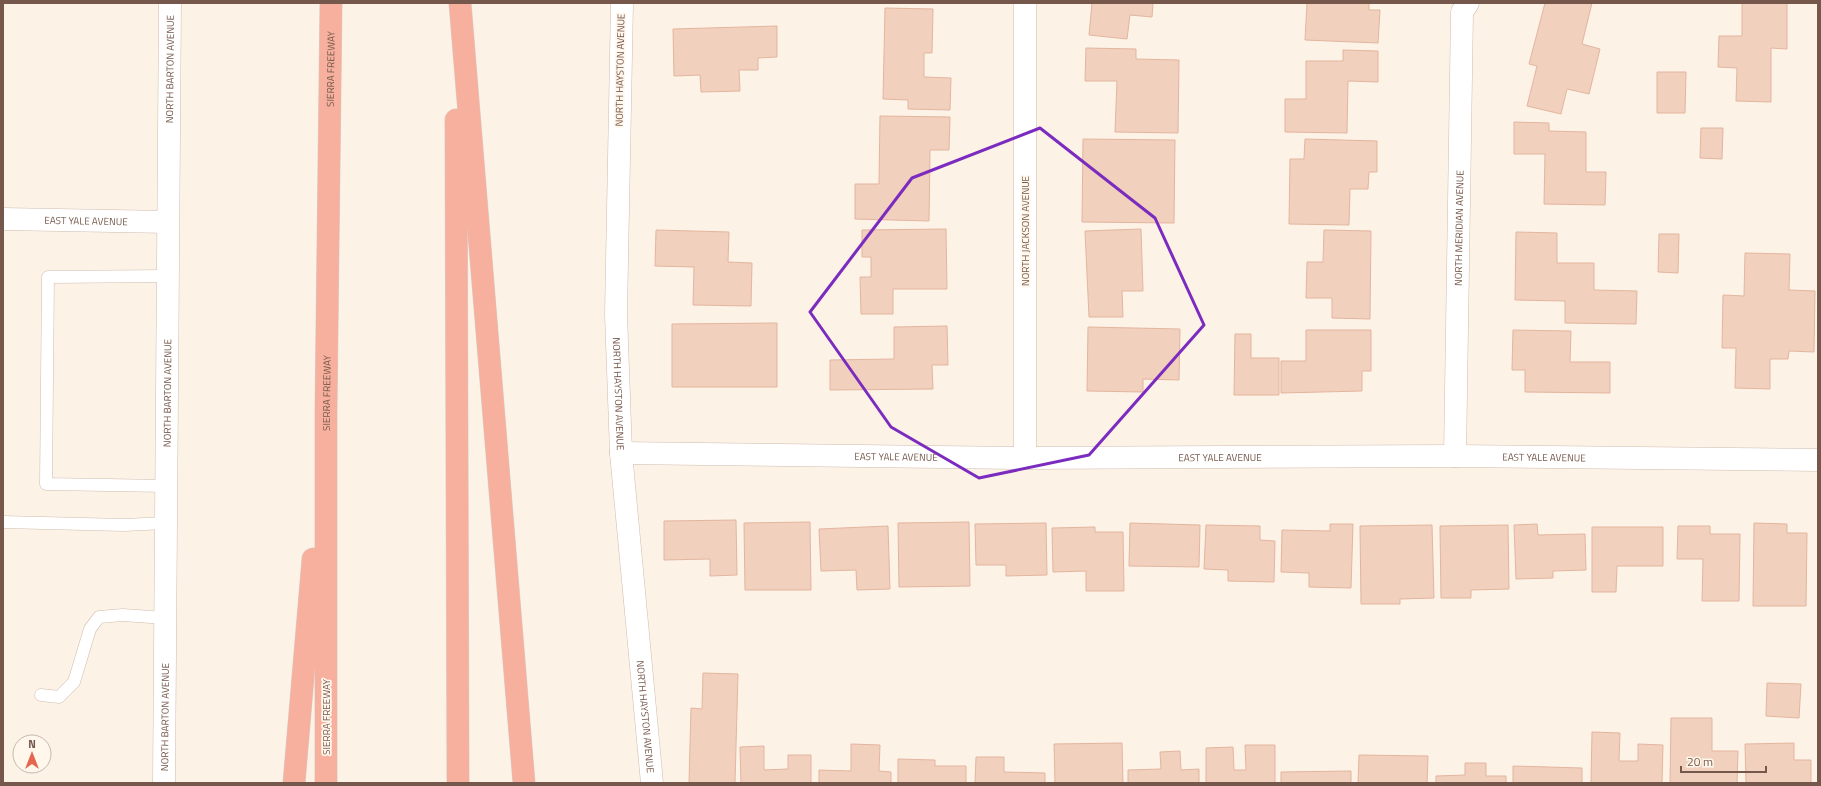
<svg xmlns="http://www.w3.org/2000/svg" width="1821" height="786" font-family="'Titillium Web',sans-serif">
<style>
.building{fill:#f1d0be;stroke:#e4b59e}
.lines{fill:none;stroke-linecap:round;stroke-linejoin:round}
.service-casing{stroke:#d0bcaf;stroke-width:13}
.minor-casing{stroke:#d0bcaf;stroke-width:23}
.motorway-casing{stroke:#d8d0cd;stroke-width:23}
.service{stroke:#fff;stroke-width:12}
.minor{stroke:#fff;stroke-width:22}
.motorway{stroke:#f6b09d;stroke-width:22}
.marked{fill:none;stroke:#7b2cbf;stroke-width:3;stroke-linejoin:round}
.labels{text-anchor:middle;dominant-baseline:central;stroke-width:3.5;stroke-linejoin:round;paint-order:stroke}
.street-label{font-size:10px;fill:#75584b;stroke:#fff7ec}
</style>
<rect width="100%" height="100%" fill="#fcf2e6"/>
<!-- building -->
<g class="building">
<polygon points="1092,3 1153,3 1152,17 1130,15 1127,39 1089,35"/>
<polygon points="1307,3 1369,3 1369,10 1380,10 1378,43 1305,40"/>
<polygon points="1545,3 1592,3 1582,44 1600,49 1589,94 1567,89 1561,114 1527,106 1537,66 1529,64"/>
<polygon points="1742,3 1787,3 1787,49 1771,48 1771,102 1736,101 1737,68 1718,67 1719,36 1742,36"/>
<polygon points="885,8 933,9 932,53 924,53 924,77 951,78 950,110 908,109 908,100 883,99"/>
<polygon points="777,26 777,57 758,58 758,70 739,70 740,91 701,92 700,75 674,76 673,29"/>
<polygon points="1086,48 1136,49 1136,59 1179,60 1178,133 1115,132 1117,81 1085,81"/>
<polygon points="1343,50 1378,51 1378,82 1348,81 1347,133 1285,132 1285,99 1306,99 1306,61 1343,61"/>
<polygon points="1657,72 1686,72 1685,113 1657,113"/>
<polygon points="880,116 950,117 949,150 930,150 929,221 855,219 855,184 879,184"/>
<polygon points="1514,122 1549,123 1549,131 1586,132 1586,172 1606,172 1605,205 1544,204 1545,154 1514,154"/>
<polygon points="1701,128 1723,128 1722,159 1700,158"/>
<polygon points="1083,139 1175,140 1174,223 1082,222"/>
<polygon points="1305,139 1377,141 1377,172 1369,172 1368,189 1350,189 1349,225 1289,224 1290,159 1304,159"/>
<polygon points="946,229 947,289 893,289 893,314 861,314 860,277 871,277 871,257 862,257 862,230"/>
<polygon points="1141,229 1143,291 1122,291 1123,317 1089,317 1085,231"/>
<polygon points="656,230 729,232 728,262 752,263 751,306 693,305 694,267 655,266"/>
<polygon points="1324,230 1371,231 1370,319 1332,318 1332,298 1306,298 1307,262 1323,262"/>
<polygon points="1516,232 1557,233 1557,263 1594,263 1594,290 1637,291 1636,324 1565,323 1565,301 1515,300"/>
<polygon points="1659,234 1679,234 1678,273 1658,272"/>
<polygon points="1745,253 1790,254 1789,290 1815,291 1814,352 1789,351 1788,359 1770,359 1770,389 1735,388 1736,348 1722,348 1723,295 1744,296"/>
<polygon points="777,323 777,387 672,387 672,324"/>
<polygon points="947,326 948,365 932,365 933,389 830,390 830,360 894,359 894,327"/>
<polygon points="1088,327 1180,329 1179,380 1143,379 1143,392 1087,391"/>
<polygon points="1306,330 1371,330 1371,371 1362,371 1362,391 1281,393 1281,361 1306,361"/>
<polygon points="1513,330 1571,331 1570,362 1610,362 1610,393 1525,392 1525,370 1512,370"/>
<polygon points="1235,334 1251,334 1251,358 1279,358 1279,395 1234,395"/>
<polygon points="736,520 737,575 710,576 710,559 664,560 664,521"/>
<polygon points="810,522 811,590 745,590 744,523"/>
<polygon points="969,522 970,586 899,587 898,523"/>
<polygon points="1046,523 1047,575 1006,576 1006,565 976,565 975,524"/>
<polygon points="1130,523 1200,525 1199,567 1129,566"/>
<polygon points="1754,523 1787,524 1787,533 1807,533 1806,606 1753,606"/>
<polygon points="1330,524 1353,524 1351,588 1309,587 1309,573 1281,572 1282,530 1330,531"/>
<polygon points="1537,524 1538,535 1585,534 1586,570 1553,571 1553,578 1516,579 1514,525"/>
<polygon points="1206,525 1260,526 1260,540 1275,541 1274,582 1228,581 1228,570 1204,569"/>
<polygon points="1432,525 1434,598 1400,599 1400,604 1361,604 1360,526"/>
<polygon points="1508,525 1509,589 1471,590 1471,598 1441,598 1440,526"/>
<polygon points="888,526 890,589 857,590 856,570 821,571 819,529"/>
<polygon points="1678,526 1710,526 1710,534 1740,534 1739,601 1702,601 1703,559 1677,559"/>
<polygon points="1095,527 1095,532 1123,532 1124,591 1086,591 1086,571 1053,572 1052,528"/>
<polygon points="1592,527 1663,527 1663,566 1617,566 1616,592 1592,592"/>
<polygon points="703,673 738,674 735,783 689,783 691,708 702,709"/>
<polygon points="1767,683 1801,684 1799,718 1766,716"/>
<polygon points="1671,718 1712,718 1712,751 1738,751 1737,783 1670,783"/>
<polygon points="1592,732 1620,733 1619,761 1638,761 1638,744 1663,745 1662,783 1591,783"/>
<polygon points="1122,743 1123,783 1055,783 1054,744"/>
<polygon points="1794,743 1794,760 1811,760 1811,783 1746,783 1745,744"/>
<polygon points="851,744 880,745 879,771 891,772 891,783 819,783 819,770 851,771"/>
<polygon points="1245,745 1275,745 1275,783 1206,783 1206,748 1233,747 1234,770 1246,770"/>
<polygon points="764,746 764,770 788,769 788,755 811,755 811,783 741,783 740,747"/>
<polygon points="1180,751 1181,770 1199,769 1199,783 1128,783 1128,770 1161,769 1160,752"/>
<polygon points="1359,755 1428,756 1427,783 1358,783"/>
<polygon points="976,757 1004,757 1004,772 1045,773 1045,783 975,783"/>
<polygon points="898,759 935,760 935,766 966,766 966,783 898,783"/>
<polygon points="1465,763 1486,763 1486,776 1506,776 1506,783 1436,783 1436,776 1465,775"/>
<polygon points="1513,766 1582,768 1582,783 1513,783"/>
<polygon points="1351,771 1351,783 1281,783 1281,772"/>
</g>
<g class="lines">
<!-- service casing -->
<g class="service-casing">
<g id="service">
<polyline points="167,486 46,484 48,277 168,276"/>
<polyline points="3,522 124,525 166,523"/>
<polyline points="41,695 59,697 74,682 90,629 99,617 123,615 165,618"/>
</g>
</g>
<!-- minor casing -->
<g class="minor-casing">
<g id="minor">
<path id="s1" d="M 622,3 L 616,314 L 621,453 L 652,783"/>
<path id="s2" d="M 3,219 L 168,222"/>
<path id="s3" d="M 621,453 L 1025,458 L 1455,456 L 1818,460"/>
<path id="s4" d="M 1455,456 L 1462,12 L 1468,3"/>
<polyline points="1025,458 1025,3"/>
<path id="s5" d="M 164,783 L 170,3"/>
</g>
</g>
<!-- motorway casing -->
<g class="motorway-casing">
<g id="motorway">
<polyline points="460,3 524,783"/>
<polyline points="456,120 458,783"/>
<polyline points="294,783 313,559"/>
<path id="s6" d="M 326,783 L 326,409 L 331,3"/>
</g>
</g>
<!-- service -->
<use href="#service" class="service"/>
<!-- minor -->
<use href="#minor" class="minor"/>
<!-- motorway -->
<use href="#motorway" class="motorway"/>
</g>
<!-- marked area -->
<path class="marked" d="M 1040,128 L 1155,218 L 1204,325 L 1089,455 L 979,478 L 891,427 L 810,312 L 912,178 Z"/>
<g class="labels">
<!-- street labels -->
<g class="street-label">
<text stroke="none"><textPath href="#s5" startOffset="714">NORTH BARTON AVENUE</textPath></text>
<text stroke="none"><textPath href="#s6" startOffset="714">SIERRA FREEWAY</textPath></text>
<text transform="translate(620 70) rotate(-89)">NORTH HAYSTON AVENUE</text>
<text stroke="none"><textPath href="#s2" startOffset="83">EAST YALE AVENUE</textPath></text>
<text stroke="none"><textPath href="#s4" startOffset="228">NORTH MERIDIAN AVENUE</textPath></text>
<text transform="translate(1025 231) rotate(-90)">NORTH JACKSON AVENUE</text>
<text stroke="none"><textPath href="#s5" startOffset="390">NORTH BARTON AVENUE</textPath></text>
<text stroke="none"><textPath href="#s6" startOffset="390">SIERRA FREEWAY</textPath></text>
<text stroke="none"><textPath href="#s1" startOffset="391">NORTH HAYSTON AVENUE</textPath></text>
<text stroke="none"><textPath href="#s3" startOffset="275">EAST YALE AVENUE</textPath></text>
<text stroke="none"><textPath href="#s3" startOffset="599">EAST YALE AVENUE</textPath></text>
<text stroke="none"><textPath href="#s3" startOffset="923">EAST YALE AVENUE</textPath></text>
<text stroke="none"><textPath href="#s1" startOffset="715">NORTH HAYSTON AVENUE</textPath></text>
<text stroke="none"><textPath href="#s5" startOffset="66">NORTH BARTON AVENUE</textPath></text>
<text transform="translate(326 717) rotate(-90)">SIERRA FREEWAY</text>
</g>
</g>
<!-- border -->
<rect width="1821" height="786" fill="none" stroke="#75584b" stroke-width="8"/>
<!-- north arrow -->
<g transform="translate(32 754)"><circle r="19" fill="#fff7ec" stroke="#c8b7ac"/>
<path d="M0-3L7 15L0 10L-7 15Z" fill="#e5664c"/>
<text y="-6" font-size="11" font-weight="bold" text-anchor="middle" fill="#75584b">N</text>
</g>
<!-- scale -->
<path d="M1681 766v6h85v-6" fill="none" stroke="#75584b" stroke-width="2"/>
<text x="1687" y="766" font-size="12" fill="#75584b" stroke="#fff7ec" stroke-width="3" paint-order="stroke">20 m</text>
</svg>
